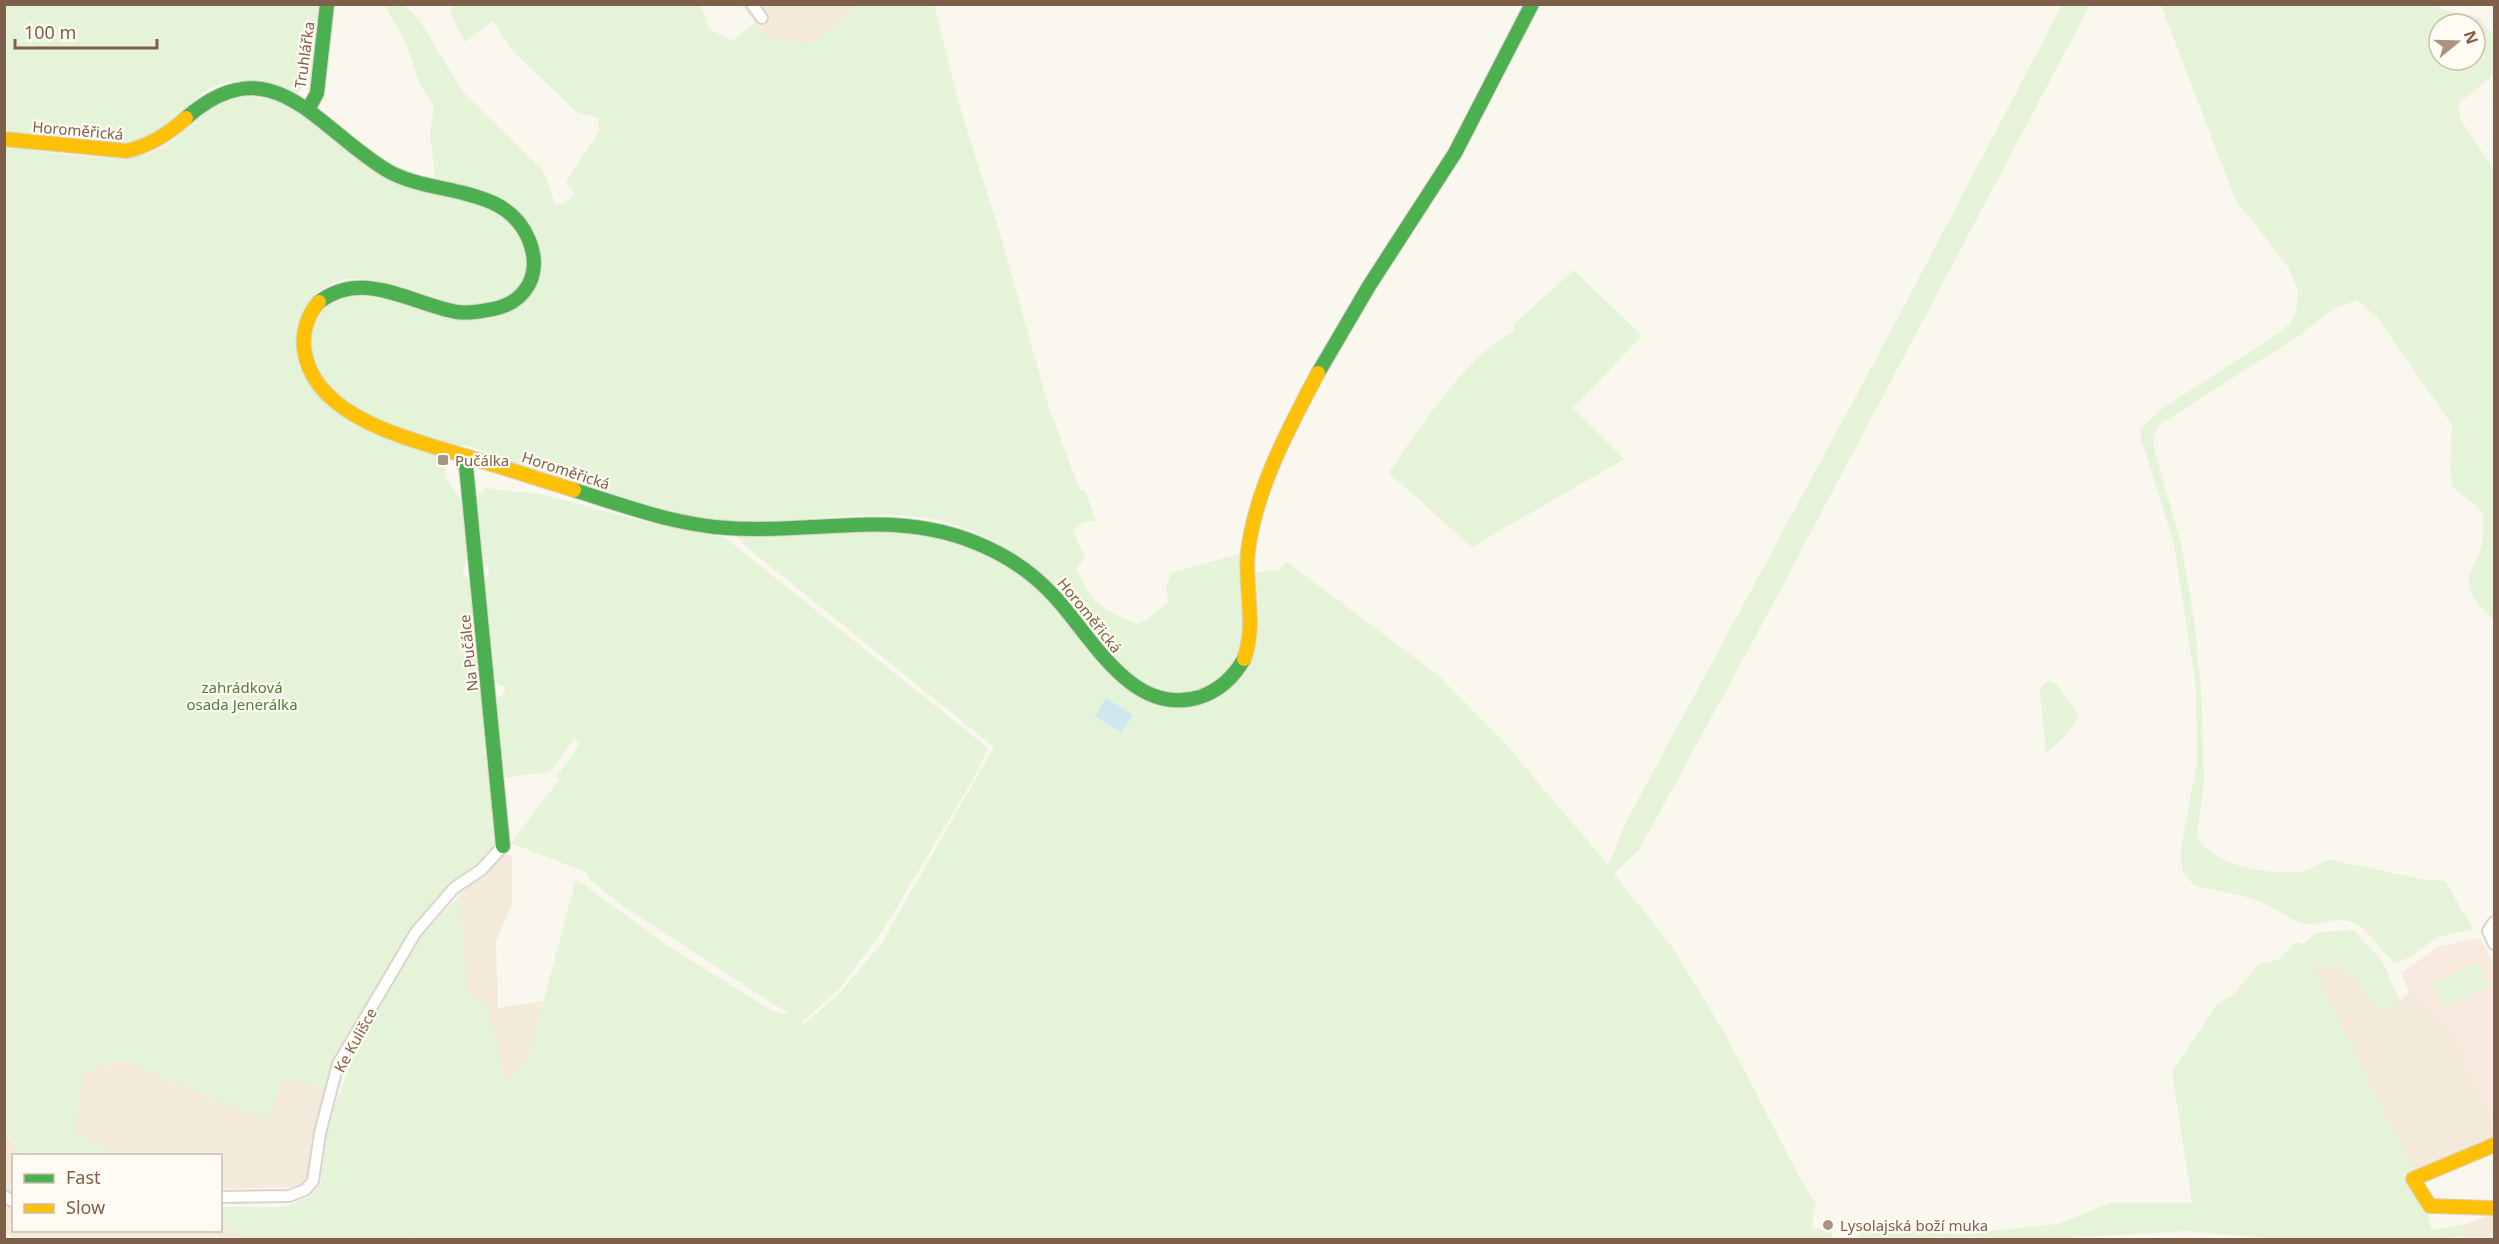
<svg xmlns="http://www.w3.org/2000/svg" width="2499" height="1244" font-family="'Noto Sans',sans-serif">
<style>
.residential{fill:#f3eadc}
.commercial{fill:#f8eadf}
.green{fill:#e5f3d8;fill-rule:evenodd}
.water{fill:#cee8ed}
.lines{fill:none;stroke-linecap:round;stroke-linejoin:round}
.street-casing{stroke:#dad4cc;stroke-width:14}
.fast-casing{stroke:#dad3ca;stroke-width:16}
.slow-casing{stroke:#dad3ca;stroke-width:16}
.street{stroke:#fefefd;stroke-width:10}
.fast{stroke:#4caf50;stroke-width:14}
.slow{stroke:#ffc107;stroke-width:14}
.poi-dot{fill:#a99483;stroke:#fffbf2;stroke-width:2}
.labels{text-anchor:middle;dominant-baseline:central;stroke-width:4.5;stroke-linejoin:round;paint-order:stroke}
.street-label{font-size:15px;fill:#7e5f49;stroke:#fffbf2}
.poi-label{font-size:15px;fill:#7e5f49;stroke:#fffbf2;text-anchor:start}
.park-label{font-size:15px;fill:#4c7e3c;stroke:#fffbf2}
</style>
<rect width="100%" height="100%" fill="#faf7ef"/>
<!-- residential -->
<g class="residential">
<polygon points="742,5 850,5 854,10 807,45 765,37"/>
<polygon points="504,853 512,856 512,904 496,941 498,1008 543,1001 528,1059 506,1085 488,1008 467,989 460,895 455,890 485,872"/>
<polygon points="2312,965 2344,969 2356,979 2364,995 2400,1002 2409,992 2452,1029 2465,1064 2494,1125 2494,1140 2416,1172 2386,1117"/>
<polygon points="119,1060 267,1119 284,1079 325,1088 318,1114 310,1172 303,1183 292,1187 221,1189 220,1156 117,1155 75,1132 84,1074"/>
<polygon points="4,1130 22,1154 29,1155 14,1156 14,1230 220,1230 221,1217 243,1239 14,1239 5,1232"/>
<polygon points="2494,1213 2494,1239 2462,1240 2466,1224"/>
</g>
<!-- commercial -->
<polygon class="commercial" points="2480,938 2494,964 2494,1125 2465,1064 2452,1029 2409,992 2401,973 2440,946"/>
<!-- green -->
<g class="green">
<path d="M 4,5 L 334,5 L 324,72 L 296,93 C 265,81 228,72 199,96 C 184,109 173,122 156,132 C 146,138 138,142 127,144 L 5,132 Z"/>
<path d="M 385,5 L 404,5 L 420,21 L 462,91 L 544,172 L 555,204 L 564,204 L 575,194 L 566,182 L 599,131 L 598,118 L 576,112 L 512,50 L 493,21 L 465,42 L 450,12 L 455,5 L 699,5 L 705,14 L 708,28 L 732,41 L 754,23 L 765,37 L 807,45 L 854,11 L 850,5 L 934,5 L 962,114 L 1002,240 L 1049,408 L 1080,490 L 1085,491 L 1096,521 L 1083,522 L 1073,531 L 1085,558 L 1076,569 C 1092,605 1102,608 1136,624 L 1145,621 L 1168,602 L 1166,589 L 1171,573 L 1242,553 L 1243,636 C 1239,657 1226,680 1204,688 C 1130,714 1093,622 1049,580 C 1030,562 1005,547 981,535 C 893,492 796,533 704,519 C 674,515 645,505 616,496 C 576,483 536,470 495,458 L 494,455 L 466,445 L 458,446 C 410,431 328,412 313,357 C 310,345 310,332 316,321 C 324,306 335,295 354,293 C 381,291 428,307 456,314 C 463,316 471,319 478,319 C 513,320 543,294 541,258 C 540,222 510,198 479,189 C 464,184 449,184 435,177 L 430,134 L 434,106 L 420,85 L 407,46 Z"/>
<path d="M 2062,5 L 2090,5 L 1766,617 L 1639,850 L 1614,874 L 1670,944 L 1700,992 L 1728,1039 L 1801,1180 L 1816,1204 L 1811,1228 L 1830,1229 L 1833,1239 L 411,1240 L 410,1237 L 404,1240 L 243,1240 L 221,1217 L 220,1207 L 283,1207 L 310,1197 L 321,1183 L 325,1131 L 361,1038 L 421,935 L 460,895 L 467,989 L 488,1008 L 506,1084 L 528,1059 L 576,879 L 668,946 L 771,1010 L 778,1013 L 789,1014 L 626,908 L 590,880 L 585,872 L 511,843 L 559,780 L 556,777 L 580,744 L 574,739 L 550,772 L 502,778 L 495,699 L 505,694 L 504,687 L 494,682 L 483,581 L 489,574 L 488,567 L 480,562 L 474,498 L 486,488 L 545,495 L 646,522 L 724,537 L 988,748 L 971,783 L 882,932 L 839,989 L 802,1022 L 802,1026 L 838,995 L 881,944 L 994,747 L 744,545 L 737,536 C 802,532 891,519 954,539 C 984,549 1017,568 1039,590 C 1071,622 1106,689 1149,701 C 1158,704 1168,703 1177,703 C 1203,704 1214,702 1235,685 L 1254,572 L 1278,570 L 1287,562 L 1438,675 L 1504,742 L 1608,865 L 1626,822 L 1890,333 Z"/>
<path d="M 2438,5 L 2440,9 L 2478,17 L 2494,36 L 2494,74 L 2458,104 L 2461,120 L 2494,170 L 2494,620 C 2444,574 2484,574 2483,529 C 2483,525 2484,519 2483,515 C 2478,503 2462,496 2452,487 L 2450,471 L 2452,425 L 2377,317 L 2357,300 L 2336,308 L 2292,340 L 2162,423 C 2155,429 2154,434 2153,444 L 2181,544 L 2194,619 L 2201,687 L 2204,781 L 2197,836 C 2212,866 2269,875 2299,872 C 2310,871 2318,862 2330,860 L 2427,880 L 2445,881 L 2473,929 L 2438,937 L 2410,957 L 2397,963 C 2380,954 2374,934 2357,925 C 2339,913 2322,927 2303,923 C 2290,920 2278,909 2266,904 C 2242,894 2219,891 2194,886 L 2183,871 L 2180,855 L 2197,762 L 2196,688 L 2174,544 L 2140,435 L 2140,429 L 2163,408 L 2282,331 L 2292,321 L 2296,312 L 2298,294 L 2297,288 L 2288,267 L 2235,199 L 2161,5 ZM 2439,24 L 2475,24 L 2475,60 L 2439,60 Z"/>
<path d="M 242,95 C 266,97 284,102 305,114 C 331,134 370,172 399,184 C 437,201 499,192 520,235 C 528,250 529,268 521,283 C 515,295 505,299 492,302 C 482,304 471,306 461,305 C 415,301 352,252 312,299 C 303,311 297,326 296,341 C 296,365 308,385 327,398 C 346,411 366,429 387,439 C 404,446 424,451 443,457 L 447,479 L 461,501 L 468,557 L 463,569 L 464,575 L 470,581 L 497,838 L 490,854 L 452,886 L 336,1060 L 325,1088 L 284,1079 L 267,1120 L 119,1060 L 84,1074 L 75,1131 L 117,1155 L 29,1155 L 23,1154 L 5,1130 L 5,146 C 45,151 123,167 159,149 C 190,133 205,99 242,95 Z"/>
<path d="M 1574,270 L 1642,336 L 1573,408 L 1624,459 L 1472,547 L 1389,473 C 1414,435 1473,347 1514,332 L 1514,324 Z"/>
<polygon points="2049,680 2056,684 2079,716 2063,738 2046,754 2040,693 2041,688"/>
<polygon points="2353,930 2383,962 2400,1002 2386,1011 2364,995 2356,979 2344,969 2312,965 2386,1117 2416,1172 2432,1230 2466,1224 2462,1236 2442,1240 2284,1240 2186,1231 2033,1240 1852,1240 1866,1229 1962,1234 2058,1224 2110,1203 2192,1203 2172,1072 2218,1003 2234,994 2259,964 2278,960 2296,942 2304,944 2315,933"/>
<polygon points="2477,962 2489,986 2443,1008 2431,985"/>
</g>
<!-- water -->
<polygon class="water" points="1106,698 1133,715 1121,733 1095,716"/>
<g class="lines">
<!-- street casing -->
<g class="street-casing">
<g id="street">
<polyline points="752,4 762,18"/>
<polyline points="2494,922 2488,931 2494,944"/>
<polyline points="4,1196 14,1202"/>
<polyline points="220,1197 289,1196 305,1190 313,1181 320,1133 338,1064 416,932 454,888 481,870 503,846"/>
</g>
</g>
<!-- fast casing -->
<g class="fast-casing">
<g id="fast">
<polyline points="309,108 317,93 327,4"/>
<path d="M 186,118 C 272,42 318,130 388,171 C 434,197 506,183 529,240 C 535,255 536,270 529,284 C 521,299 509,306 493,309 C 481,311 469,314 457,312 C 411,304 363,268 319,302"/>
<polyline points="1318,373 1369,286 1455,153 1532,4"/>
<polyline points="465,456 503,846"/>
<path d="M 574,490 C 625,506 675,525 728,528 C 824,535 904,504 996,552 C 1018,563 1036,577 1053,595 C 1092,636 1131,718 1200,697 C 1220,690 1234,677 1244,659"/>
</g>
</g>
<!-- slow casing -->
<g class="slow-casing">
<g id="slow">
<path d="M 4,139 L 127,151 C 151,145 168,134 186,118"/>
<path d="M 319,302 C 308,314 302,332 304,348 C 312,418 411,439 465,456 C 502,467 538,479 574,490"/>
<path d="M 1244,659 C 1257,624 1244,587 1248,551 C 1256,488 1289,428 1318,373"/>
<polyline points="2494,1145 2413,1179 2430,1206 2494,1208"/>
</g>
</g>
<!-- street -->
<use href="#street" class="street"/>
<!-- fast -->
<use href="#fast" class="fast"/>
<!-- slow -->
<use href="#slow" class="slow"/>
</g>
<!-- markers -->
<g class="poi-dot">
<rect x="437" y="454" width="12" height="12" rx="3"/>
<circle cx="1828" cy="1225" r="6"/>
</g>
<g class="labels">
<!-- street labels -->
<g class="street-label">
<text transform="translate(304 55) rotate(-82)">Truhlářka</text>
<text transform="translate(78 130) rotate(5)">Horoměřická</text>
<text transform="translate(566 470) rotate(18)">Horoměřická</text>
<text transform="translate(1090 615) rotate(51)">Horoměřická</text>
<text transform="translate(468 653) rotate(-96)">Na Pučálce</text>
<text transform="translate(355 1040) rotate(-61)">Ke Kulišce</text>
</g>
<!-- poi labels -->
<g class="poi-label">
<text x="455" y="460">Pučálka</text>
<text x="1840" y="1225">Lysolajská boží muka</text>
</g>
<!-- park labels -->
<g class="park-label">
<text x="242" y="687">zahrádková<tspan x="242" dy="17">osada Jenerálka</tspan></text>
</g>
</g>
<!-- border -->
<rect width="2499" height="1244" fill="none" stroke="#7e5f49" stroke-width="12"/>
<!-- legend -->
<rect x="12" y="1154" width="210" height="78" fill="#fffbf2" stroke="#cbbdae" stroke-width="1.5"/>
<rect x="24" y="1174" width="30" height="9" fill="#4caf50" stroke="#cbbdae" stroke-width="1.5"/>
<text x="66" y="1184" font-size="18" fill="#7e5f49">Fast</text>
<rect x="24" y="1204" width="30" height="9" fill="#ffc107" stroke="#cbbdae" stroke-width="1.5"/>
<text x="66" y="1214" font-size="18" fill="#7e5f49">Slow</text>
<!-- north arrow -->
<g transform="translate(2457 42) rotate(71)"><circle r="28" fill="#fffbf2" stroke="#cbbdae" stroke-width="1.5"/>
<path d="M0-4.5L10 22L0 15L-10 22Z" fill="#a99483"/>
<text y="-9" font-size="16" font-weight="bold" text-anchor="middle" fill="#7e5f49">N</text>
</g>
<!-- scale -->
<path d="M15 39v9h142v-9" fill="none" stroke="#7e5f49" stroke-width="3"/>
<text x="24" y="39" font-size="18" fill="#7e5f49" stroke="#fffbf2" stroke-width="4.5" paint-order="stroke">100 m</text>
</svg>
